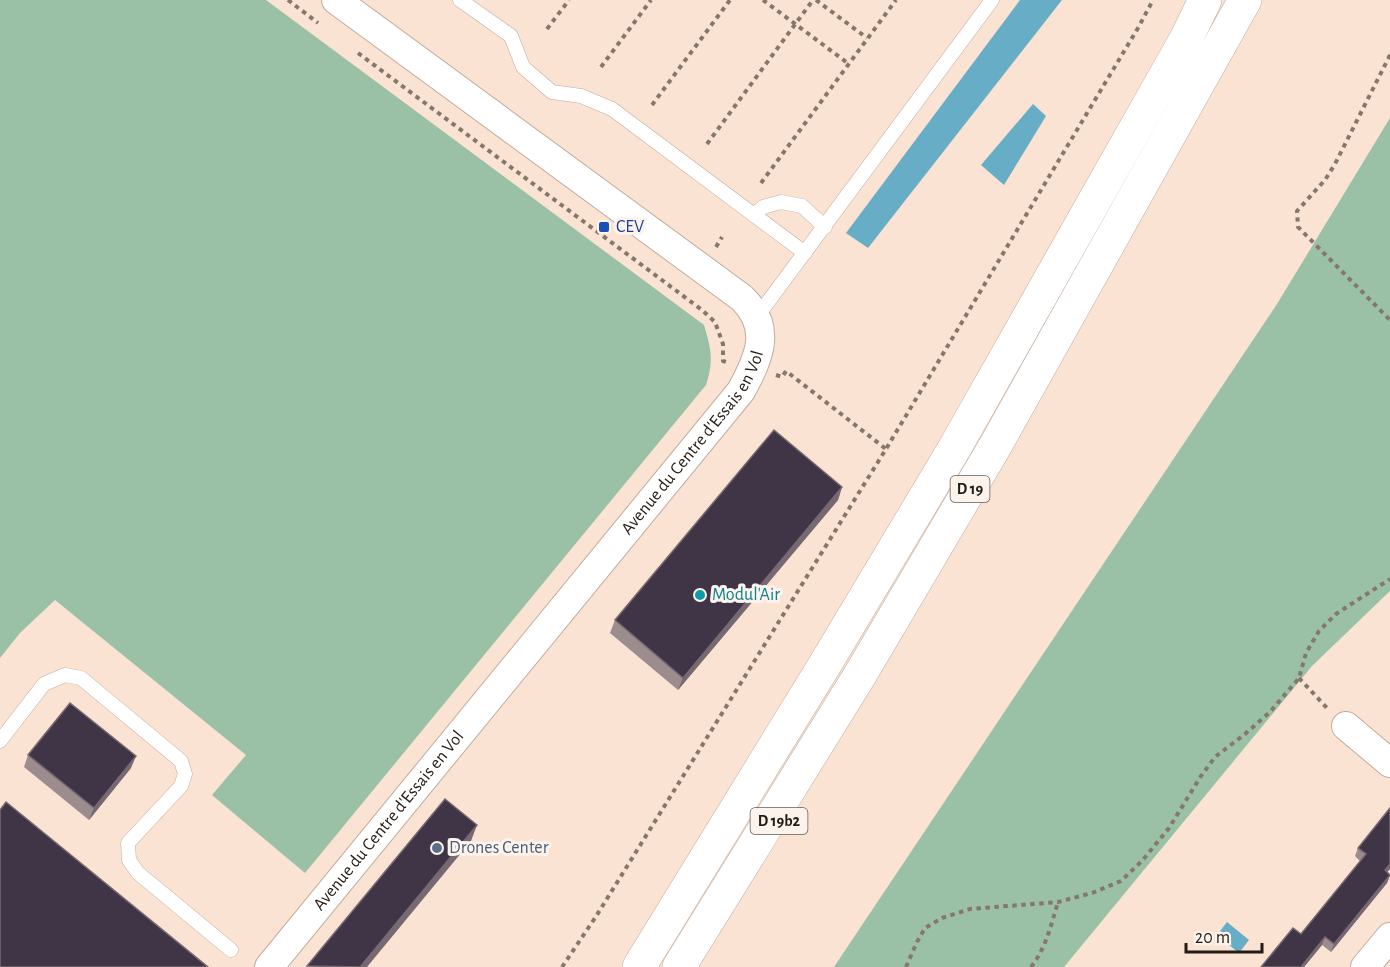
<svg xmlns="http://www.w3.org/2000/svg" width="1390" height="967" font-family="'Alegreya Sans',sans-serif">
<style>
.green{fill:#9ac0a6}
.water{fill:#68adc6}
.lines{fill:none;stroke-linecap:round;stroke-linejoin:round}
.service-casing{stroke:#c1ac9c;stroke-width:15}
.minor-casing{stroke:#c1ac9c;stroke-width:30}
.primary-casing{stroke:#c1ac9c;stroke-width:34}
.path{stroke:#86776d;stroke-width:4;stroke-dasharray:4.5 4.5;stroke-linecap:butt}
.service{stroke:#fff;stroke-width:14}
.minor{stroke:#fff;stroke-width:28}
.primary{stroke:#fff;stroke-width:33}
.wall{fill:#9c8c8d}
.shaded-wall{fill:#776971}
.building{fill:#3f3547;stroke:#776971;stroke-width:1.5}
.transit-dot{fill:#1a4fb4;stroke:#fdf3ed;stroke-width:2}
.culture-dot{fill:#0f9aa8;stroke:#fdf3ed;stroke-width:2}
.service-dot{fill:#5c6f8a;stroke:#fdf3ed;stroke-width:2}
.labels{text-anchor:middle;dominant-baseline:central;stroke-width:6;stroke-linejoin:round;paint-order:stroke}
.shield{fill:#fdf3ed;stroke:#645c56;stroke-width:1.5}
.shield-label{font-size:16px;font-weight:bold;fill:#231b15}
.transit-label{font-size:18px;fill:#164399;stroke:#fdf3ed;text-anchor:start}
.street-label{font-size:18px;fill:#231b15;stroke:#fdf3ed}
.culture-label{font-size:18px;fill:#0d838f;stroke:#fdf3ed;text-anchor:start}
.service-label{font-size:18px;fill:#4e5e75;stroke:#fdf3ed;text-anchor:start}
</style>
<rect width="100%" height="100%" fill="#fae3d3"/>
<!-- green -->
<g class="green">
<path d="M 0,0 L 266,0 L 704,325 C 711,349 714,360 706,385 L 305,873 L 212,795 L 246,755 L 55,600 L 20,633 L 0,658 Z"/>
<polygon points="1390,118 1390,591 1312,666 1064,967 834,967 1277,304"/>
</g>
<!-- water -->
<g class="water">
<polygon points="1020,0 1062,0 868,248 846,233"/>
<polygon points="1033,104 1046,116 1004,185 981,165"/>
<polygon points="1227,922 1249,940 1239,953 1217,935"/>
</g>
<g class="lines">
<!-- service casing -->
<g class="service-casing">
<g id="service">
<polyline points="460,0 511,36 523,67 552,92 581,96 612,109 805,253"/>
<polyline points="754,215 763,207 781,202 802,206 825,227"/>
<polyline points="756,318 992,0"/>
<polyline points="0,741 44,684 65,675 81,678 181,761 185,774 181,786 128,843 129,860 138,873 231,950"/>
</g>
</g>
<!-- minor casing -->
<g class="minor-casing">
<g id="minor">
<polyline points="1346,726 1390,763"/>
<path id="s1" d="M 269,967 L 741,391 C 759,358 773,328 742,298 L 336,0"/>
<polyline points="1365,967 1390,937"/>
</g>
</g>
<!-- primary casing -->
<g class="primary-casing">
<g id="primary">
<polyline points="639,967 824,666 954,449 1186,39 1205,0"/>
<polyline points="679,967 860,675 994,448 1245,0"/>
</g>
</g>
<!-- path -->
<g class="path">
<polyline points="288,0 318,23"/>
<polyline points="763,0 849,64"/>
<polyline points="816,0 867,38"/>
<polyline points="547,29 569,0"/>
<polyline points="358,53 702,310 715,322 723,344 723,361 726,362"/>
<polyline points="1390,55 1335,164 1325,180 1297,211 1298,227 1390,320"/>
<polyline points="601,67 651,0"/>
<polyline points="652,105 730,0"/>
<polyline points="707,144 813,0"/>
<polyline points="761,183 896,0"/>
<polyline points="716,247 722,237"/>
<polyline points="776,375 782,377 786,371 886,449"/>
<polyline points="1299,678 1327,708"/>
<polyline points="562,967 595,918 886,449 1138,28 1153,0"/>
<polyline points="906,967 917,942 925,928 942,918 970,909 1058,902 1092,893 1121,881 1142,861 1169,828 1201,776 1215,757 1245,734 1270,712 1299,678 1306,653 1319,631 1336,614 1390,579"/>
<path d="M 1031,967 C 1046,948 1051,925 1058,902"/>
</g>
<!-- service -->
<use href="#service" class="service"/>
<!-- minor -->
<use href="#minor" class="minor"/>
<!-- primary -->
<use href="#primary" class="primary"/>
</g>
<!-- wall -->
<g class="wall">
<polygon points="842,487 838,500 678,690 610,633 615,620"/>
<polygon points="28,755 131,768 89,820 24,767"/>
<polygon points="1390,808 1390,869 1387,872 1390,875 1387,883 1331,952 1322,945 1304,967 1261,967 1301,934 1360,861 1355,856 1358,848"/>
</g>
<!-- shaded-wall -->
<g class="shaded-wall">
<polygon points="842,487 838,500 678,690 683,678"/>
<polygon points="136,756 131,768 89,820 94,808"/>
<polygon points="477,825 471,841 367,967 360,967"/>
<polygon points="1390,864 1390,869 1382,878 1385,870"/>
<polygon points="1390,875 1387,883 1331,952 1334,944"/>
<polygon points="1325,937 1322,945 1304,967 1301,967"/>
</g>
<!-- building -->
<g class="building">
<polygon points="774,430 842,487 683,678 615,620"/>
<polygon points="70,703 136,756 94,808 28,755"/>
<polygon points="445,799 477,825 361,966 362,967 307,966"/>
<polygon points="6,802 208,967 0,967 0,810"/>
<polygon points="1390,808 1390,864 1385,870 1390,875 1334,944 1325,937 1301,967 1261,967 1293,928 1301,934 1366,854 1358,848"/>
</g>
<!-- markers -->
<rect class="transit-dot" x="598" y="221" width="12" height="12" rx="3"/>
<circle class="culture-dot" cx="700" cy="595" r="6"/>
<circle class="service-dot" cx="437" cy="848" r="6"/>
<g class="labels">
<!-- shield labels -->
<g class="shield">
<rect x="950.5" y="476" width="39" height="26" rx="4.5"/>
<rect x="750.5" y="808" width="57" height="26" rx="4.5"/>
</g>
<g class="shield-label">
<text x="970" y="489">D 19</text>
<text x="779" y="821">D 19b2</text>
</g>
<!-- transit labels -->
<g class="transit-label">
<text x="616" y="227">CEV</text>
</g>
<!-- street labels -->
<g class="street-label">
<text stroke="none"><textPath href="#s1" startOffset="675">Avenue du Centre d'Essais en Vol</textPath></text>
<text stroke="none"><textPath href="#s1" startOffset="189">Avenue du Centre d'Essais en Vol</textPath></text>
</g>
<!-- culture labels -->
<g class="culture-label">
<text x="712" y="595">Modul'Air</text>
</g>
<!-- service labels -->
<g class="service-label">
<text x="449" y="848">Drones Center</text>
</g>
</g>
<!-- scale -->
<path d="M1186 943v9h76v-9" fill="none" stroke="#231b15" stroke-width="3"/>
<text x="1195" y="943" font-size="18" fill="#231b15" stroke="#fdf3ed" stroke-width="4.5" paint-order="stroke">20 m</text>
</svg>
